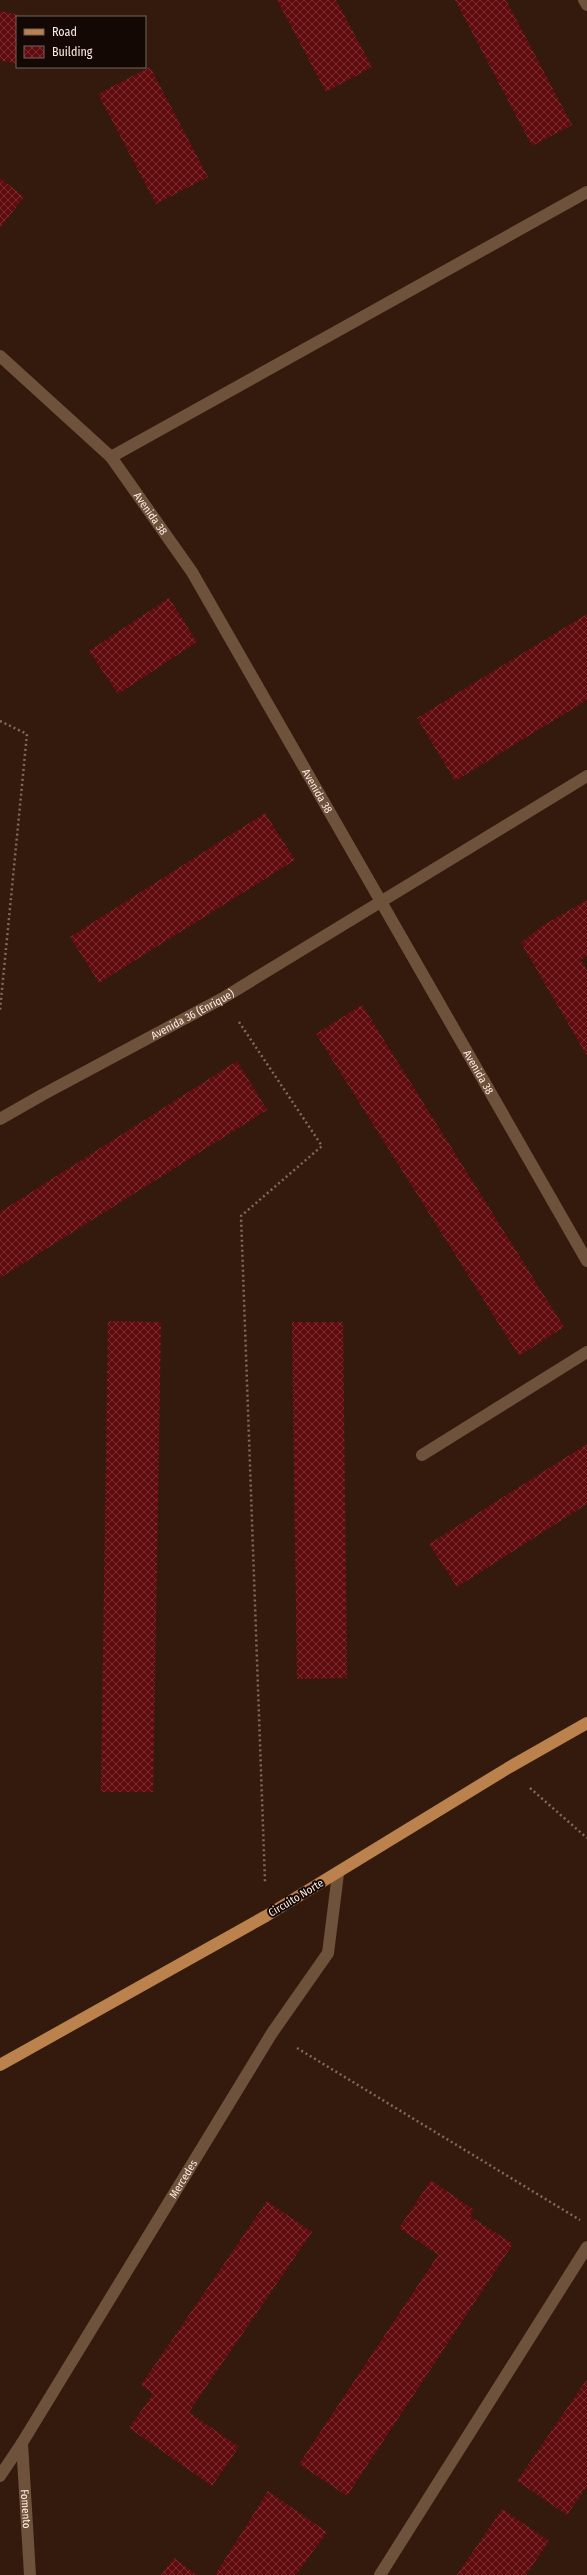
<svg xmlns="http://www.w3.org/2000/svg" width="587" height="2575" font-family="'Fira Sans Condensed',sans-serif">
<style>
.building{fill:url(#building-cross-hatch)}
.lines{fill:none;stroke-linecap:round;stroke-linejoin:round}
.path{stroke:#80695d;stroke-width:2.5;stroke-dasharray:2 3;stroke-linecap:butt}
.minor{stroke:#6f523b;stroke-width:12}
.major{stroke:#bc824e;stroke-width:12}
.labels{text-anchor:middle;dominant-baseline:central;stroke-width:4;stroke-linejoin:round;paint-order:stroke}
.street-label{font-size:11px;fill:#feebe3;stroke:#140804}
</style>
<defs>
<pattern id="building-cross-hatch" width="8" height="8" patternUnits="userSpaceOnUse"><rect width="8" height="8" fill="#600b0e"/><path d="M0 0l8 8M0 8l8-8" fill="none" stroke="#782f31"/></pattern>
</defs>
<rect width="100%" height="100%" fill="#341a0d"/>
<!-- building -->
<g class="building">
<polygon points="277,0 336,0 372,67 326,92"/>
<polygon points="455,0 506,0 572,125 532,146"/>
<polygon points="0,11 24,16 17,17 17,64 0,60"/>
<polygon points="150,67 208,177 156,204 98,94"/>
<polygon points="0,178 24,197 0,228"/>
<polygon points="169,598 197,642 118,694 89,651"/>
<polygon points="587,614 587,700 455,781 417,718"/>
<polygon points="265,813 295,860 99,983 70,937"/>
<polygon points="587,900 587,956 581,960 587,970 587,1056 521,943 542,926"/>
<polygon points="362,1005 564,1327 519,1356 316,1034"/>
<polygon points="237,1061 267,1110 0,1278 0,1212"/>
<polygon points="108,1321 161,1322 153,1792 101,1792"/>
<polygon points="292,1322 343,1322 347,1678 297,1679"/>
<polygon points="587,1444 587,1504 457,1587 429,1544"/>
<polygon points="431,2180 474,2210 470,2216 513,2244 347,2496 299,2464 438,2255 399,2228"/>
<polygon points="267,2201 312,2232 189,2412 239,2447 212,2486 129,2428 153,2394 141,2385"/>
<polygon points="587,2379 587,2486 567,2515 517,2481"/>
<polygon points="268,2491 327,2532 296,2575 215,2575"/>
<polygon points="502,2509 549,2541 526,2575 457,2575"/>
<polygon points="174,2558 197,2575 161,2575"/>
</g>
<g class="lines">
<!-- path -->
<g class="path">
<polyline points="0,721 27,734 0,1010"/>
<polyline points="239,1022 322,1146 241,1216 265,1882"/>
<polyline points="530,1788 587,1838"/>
<polyline points="297,2048 580,2220"/>
</g>
<!-- minor -->
<g class="minor">
<polyline points="584,0 587,5"/>
<path id="s1" d="M 0,356 L 111,457 L 192,572 L 587,1261"/>
<polyline points="111,457 587,192"/>
<path id="s2" d="M 0,1119 L 42,1095 L 223,998 L 587,776"/>
<polyline points="422,1455 587,1352"/>
<path id="s3" d="M 22,2443 L 30,2575"/>
<path id="s4" d="M 0,2476 L 22,2443 L 272,2033 L 328,1953 L 338,1874"/>
<polyline points="380,2575 587,2247"/>
</g>
<!-- major -->
<polyline class="major" points="0,2065 266,1916 508,1768 587,1723"/>
</g>
<g class="labels">
<!-- street labels -->
<g class="street-label">
<text stroke="none"><textPath href="#s1" startOffset="219">Avenida 38</textPath></text>
<text stroke="none"><textPath href="#s1" startOffset="543">Avenida 38</textPath></text>
<text stroke="none"><textPath href="#s2" startOffset="219">Avenida 36 (Enrique)</textPath></text>
<text stroke="none"><textPath href="#s1" startOffset="867">Avenida 38</textPath></text>
<text transform="translate(296 1898) rotate(-31)">Circuito Norte</text>
<text stroke="none"><textPath href="#s4" startOffset="349">Mercedes</textPath></text>
<text stroke="none"><textPath href="#s3" startOffset="66">Fomento</textPath></text>
</g>
</g>
<!-- legend -->
<rect x="16" y="16" width="130" height="52" fill="#140804" stroke="#72635d"/>
<rect x="24" y="29" width="20" height="6" fill="#bc824e" stroke="#72635d"/>
<text x="52" y="36" font-size="12" fill="#feebe3">Road</text>
<rect x="24" y="46" width="20" height="12" fill="url(#building-cross-hatch)" stroke="#72635d"/>
<text x="52" y="56" font-size="12" fill="#feebe3">Building</text>
</svg>
